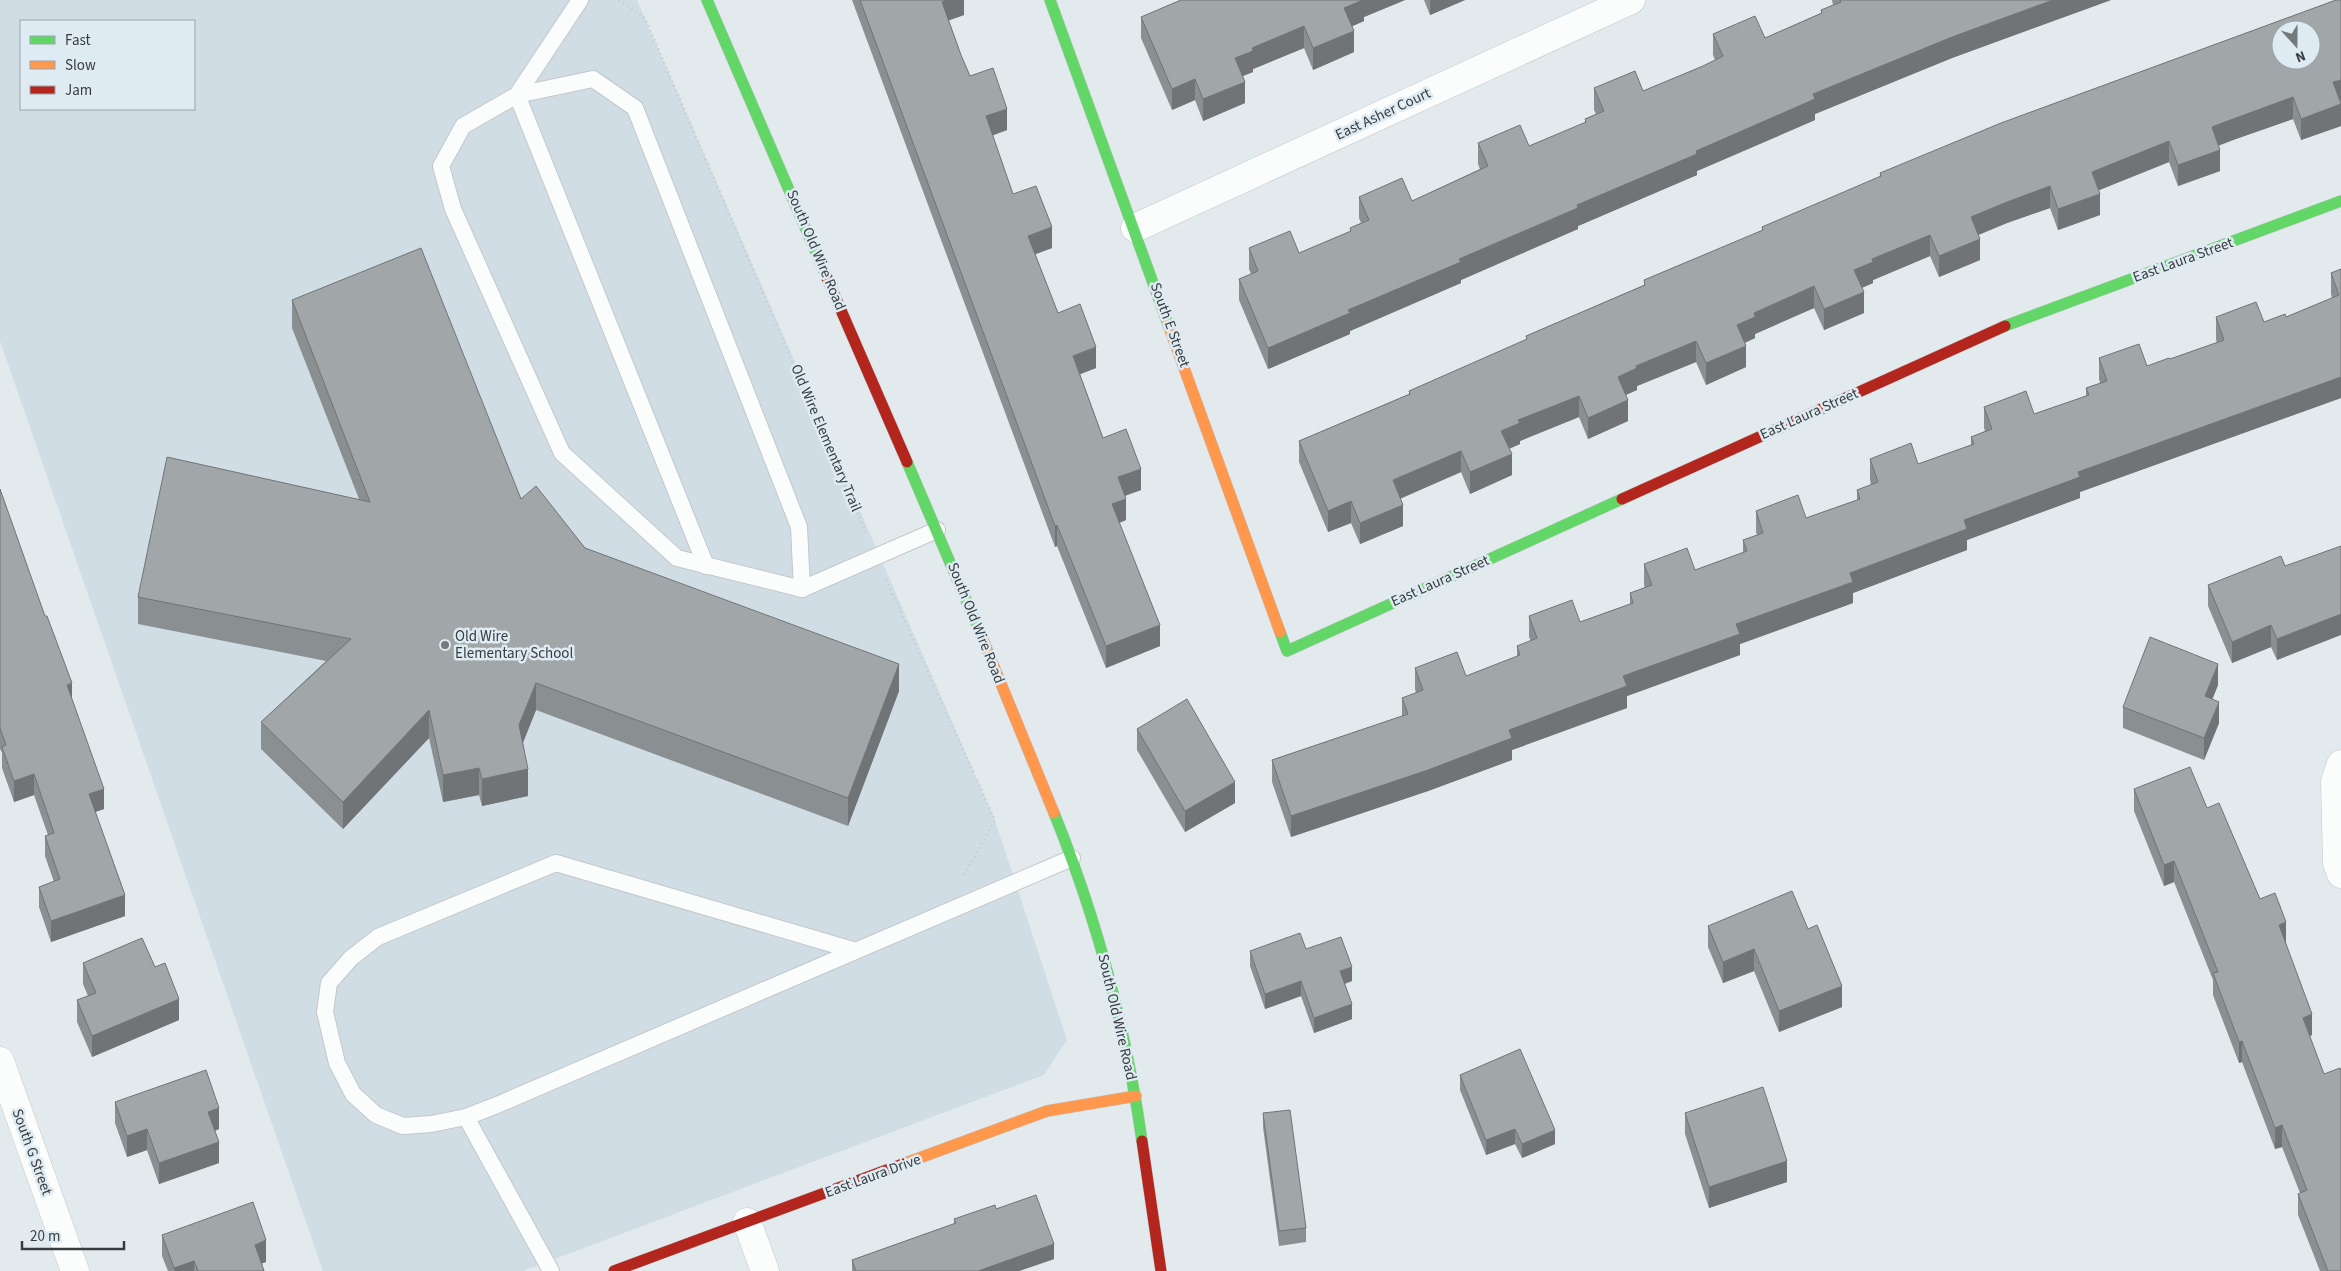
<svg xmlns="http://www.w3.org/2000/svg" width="2341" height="1271" font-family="'Source Sans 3',sans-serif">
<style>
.built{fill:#d1dde5;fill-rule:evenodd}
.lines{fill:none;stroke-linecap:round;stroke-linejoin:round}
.lane-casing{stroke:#c3c8cb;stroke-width:18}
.street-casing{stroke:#c3c8cb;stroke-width:29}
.fast-casing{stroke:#c3c8cb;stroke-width:12}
.slow-casing{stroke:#c3c8cb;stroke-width:12}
.jam-casing{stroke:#c3c8cb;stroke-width:12}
.path{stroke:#c8cacb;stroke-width:3;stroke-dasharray:1 4;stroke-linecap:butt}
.lane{stroke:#fbfcfc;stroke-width:16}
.street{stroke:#fbfcfc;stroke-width:28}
.fast{stroke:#63d668;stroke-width:11}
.slow{stroke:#ff974d;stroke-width:11}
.jam{stroke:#b3261e;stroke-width:11}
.wall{fill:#8a8f91}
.shaded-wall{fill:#717476}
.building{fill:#a1a6a9;stroke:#717476;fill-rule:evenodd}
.poi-dot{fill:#74797c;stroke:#dfebf2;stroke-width:2}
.labels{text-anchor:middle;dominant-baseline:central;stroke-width:5;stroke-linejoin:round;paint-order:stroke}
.street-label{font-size:15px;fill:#383c3f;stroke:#dfebf2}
.poi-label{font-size:15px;fill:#383c3f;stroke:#dfebf2;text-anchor:start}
</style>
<rect width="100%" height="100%" fill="#e3eaee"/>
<!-- built -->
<path class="built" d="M 0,0 L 637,0 L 995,820 L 1067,1040 L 1044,1075 L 523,1271 L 323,1271 L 0,341 ZM 21,21 L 194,21 L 194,109 L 21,109 Z"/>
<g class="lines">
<!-- lane casing -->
<g class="lane-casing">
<g id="lane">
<polyline points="580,0 517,95 463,126 441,166 453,209 562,453 677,558 802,589 937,530"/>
<polyline points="706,566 517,95 593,79 635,108 799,527 802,589"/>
<polyline points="856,951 556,863 378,937 351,958 329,983 325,1012 337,1063 353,1094 376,1115 403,1126 431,1124 466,1117 497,1105 1072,858"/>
<polyline points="466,1117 551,1271"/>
</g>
</g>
<!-- street casing -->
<g class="street-casing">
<g id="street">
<polyline points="1135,228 1631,0"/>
<polyline points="2341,764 2335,782 2337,863 2341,874"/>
<polyline points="0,1061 75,1271"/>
<polyline points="747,1222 765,1271"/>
</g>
</g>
<!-- fast casing -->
<g class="fast-casing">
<g id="fast">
<polyline points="707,0 827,278"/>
<polyline points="1050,0 1168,324"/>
<polyline points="2005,326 2341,201"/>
<polyline points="907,462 981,635"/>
<polyline points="1280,632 1287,651 1622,499"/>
<path d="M 1054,813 C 1097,919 1126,1028 1142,1141"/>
</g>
</g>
<!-- slow casing -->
<g class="slow-casing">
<g id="slow">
<polyline points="1168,324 1280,632"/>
<polyline points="981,635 1054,813"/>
<polyline points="903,1164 1047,1111 1136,1096"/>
</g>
</g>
<!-- jam casing -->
<g class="jam-casing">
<g id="jam">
<polyline points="827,278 907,462"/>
<polyline points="1622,499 2005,326"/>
<polyline points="1142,1141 1161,1271"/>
<polyline points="614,1271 903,1164"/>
</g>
</g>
<!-- path -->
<g class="path">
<polyline points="619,0 645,18 866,533"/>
<polyline points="886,580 995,820 963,877"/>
</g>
<!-- lane -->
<use href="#lane" class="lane"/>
<!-- street -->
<use href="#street" class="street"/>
<!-- fast -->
<use href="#fast" class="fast"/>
<!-- slow -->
<use href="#slow" class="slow"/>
<!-- jam -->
<use href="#jam" class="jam"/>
</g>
<!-- wall -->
<g class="wall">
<polygon points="852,0 964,0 964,15 948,20 961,55 970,76 1007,130 992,135 1013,194 1052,248 1035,254 1058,313 1096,368 1080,374 1103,438 1141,490 1125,496 1126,520 1119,523 1160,646 1106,668 1057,546 1055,547"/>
<polygon points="1181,0 1405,0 1364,17 1364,21 1352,26 1354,52 1313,70 1304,48 1253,69 1253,72 1243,76 1245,103 1203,121 1195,100 1172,110 1141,38 1141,17"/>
<polygon points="1424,0 1465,0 1430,15"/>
<polygon points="1832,0 2111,0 1952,58 1815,114 1815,120 1697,171 1697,175 1578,226 1578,229 1461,280 1461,283 1350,331 1350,334 1268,369 1239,300 1239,279 1251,274 1249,269 1249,248 1299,253 1350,232 1350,228 1361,223 1359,218 1359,197 1412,201 1480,169 1478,164 1478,143 1529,146 1585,123 1585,119 1596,114 1594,110 1594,88 1643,91 1703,66 1715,60 1713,55 1713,34 1765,38 1821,13 1821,10 1833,5"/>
<polygon points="2336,0 2340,101 2341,104 2341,126 2301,140 2293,119 2233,140 2218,146 2220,171 2178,186 2169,162 2099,190 2100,215 2058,230 2050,208 2007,223 1978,235 1980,260 1939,277 1930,256 1873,280 1873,283 1862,288 1864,313 1824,330 1814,308 1755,334 1755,338 1745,343 1746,367 1706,385 1696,362 1637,386 1637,390 1626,395 1628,421 1588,439 1579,417 1520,441 1520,444 1509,449 1512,475 1470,494 1461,472 1400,498 1403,526 1360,544 1351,523 1328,532 1299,462 1299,441 1409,394 1409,391 1526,340 1526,336 1644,285 1644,280 1762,231 1762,227 1880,177 1880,173"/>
<polygon points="2341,269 2341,398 2080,492 2080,498 1967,540 1967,550 1853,593 1853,603 1740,644 1740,655 1627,696 1627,708 1512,750 1512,760 1428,791 1291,837 1272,782 1272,760 1402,716 1402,698 1416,693 1415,689 1415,668 1466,676 1517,657 1517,646 1531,641 1529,637 1529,616 1580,622 1630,604 1630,593 1645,588 1644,585 1644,564 1695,570 1743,553 1743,540 1757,535 1756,532 1756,511 1806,518 1857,500 1857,490 1871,485 1870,480 1870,459 1918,464 1971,445 1971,437 1985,431 1984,428 1984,407 2034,414 2086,396 2086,388 2100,383 2099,379 2099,358 2147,366 2170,359 2217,343 2216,339 2216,317 2264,322 2286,317 2332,298 2331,294 2331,273"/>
<polygon points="292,300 521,499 585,548 899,691 848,826 536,710 523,743 528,796 482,806 479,795 443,802 429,738 343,829 261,749 261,722 326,661 138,624 138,597 359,499 292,328"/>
<polygon points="0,489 72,700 104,809 95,812 125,916 51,942 39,907 39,887 54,882 45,856 45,836 48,835 34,795 14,802 2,768 2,753 0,749"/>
<polygon points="2285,566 2334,637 2277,660 2271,647 2232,663 2208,606 2208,585"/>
<polygon points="2218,685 2212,699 2219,723 2204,760 2123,728 2123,707"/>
<polygon points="1137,729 1235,803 1185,832 1137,750"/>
<polygon points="2134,789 2207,808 2260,899 2286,943 2312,1035 2310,1036 2341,1271 2320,1271 2298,1215 2298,1194 2300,1193 2282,1147 2275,1149 2242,1062 2239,1063 2213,995 2213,980 2174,882 2164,886 2134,811"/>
<polygon points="1708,926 1808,929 1842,1007 1779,1032 1754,971 1723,983 1708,947"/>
<polygon points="1306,949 1352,981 1345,984 1352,1019 1314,1033 1301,996 1265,1009 1250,966 1250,951"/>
<polygon points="83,963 155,967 179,1020 92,1057 77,1022 77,1000 88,996 83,984"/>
<polygon points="1460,1075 1555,1144 1522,1158 1515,1144 1486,1155 1460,1090"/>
<polygon points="115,1102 219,1129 215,1131 219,1163 159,1184 147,1150 127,1157 115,1123"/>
<polygon points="1263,1113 1306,1228 1306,1242 1279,1246 1263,1127"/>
<polygon points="1685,1113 1787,1182 1709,1208 1685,1134"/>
<polygon points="996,1209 1054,1259 1019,1271 852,1271 852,1260 954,1224 954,1219"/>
<polygon points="162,1235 266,1262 262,1263 264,1271 168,1271 162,1256"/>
</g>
<!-- shaded-wall -->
<g class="shaded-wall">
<polygon points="946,0 964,0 964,15 942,23 942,2"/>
<polygon points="1362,0 1405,0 1364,17 1364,21 1344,30 1344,8"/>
<polygon points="1430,0 1465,0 1430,15"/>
<polygon points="2053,0 2111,0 1952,58 1815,114 1815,120 1697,171 1697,175 1578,226 1578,229 1461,280 1461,283 1350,331 1350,334 1268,369 1268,348 1348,310 1696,151 1813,94 1952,37"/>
<polygon points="1304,26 1304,48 1253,69 1253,72 1235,79 1235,58 1252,48"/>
<polygon points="1354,31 1354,52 1313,70 1313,48"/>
<polygon points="1195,79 1195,100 1172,110 1172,89"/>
<polygon points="2341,80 2341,101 2333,104 2333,82"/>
<polygon points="1245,82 1245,103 1203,121 1203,99"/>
<polygon points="2293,97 2293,119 2233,140 2212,148 2212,127 2233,119"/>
<polygon points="2341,104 2341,126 2301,140 2301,119"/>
<polygon points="1007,109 1007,130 986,138 986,116"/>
<polygon points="2169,141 2169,162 2092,193 2092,172"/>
<polygon points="2220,150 2220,171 2178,186 2178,165"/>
<polygon points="2050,186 2050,208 2007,223 1971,238 1971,217 2007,202"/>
<polygon points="2100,194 2100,215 2058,230 2058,209"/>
<polygon points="1052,227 1052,248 1028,257 1028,236"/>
<polygon points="1930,235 1930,256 1873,280 1873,283 1854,291 1854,270 1872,259"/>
<polygon points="1980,239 1980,260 1939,277 1939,256"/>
<polygon points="1814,286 1814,308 1755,334 1755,338 1737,346 1737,325 1754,313"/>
<polygon points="1864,292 1864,313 1824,330 1824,309"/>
<polygon points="1696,341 1696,362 1637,386 1637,390 1618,398 1618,377 1636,366"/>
<polygon points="1746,346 1746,367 1706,385 1706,363"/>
<polygon points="1096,347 1096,368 1073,377 1073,356"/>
<polygon points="2341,377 2341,398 2080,492 2080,498 1967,540 1967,550 1853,593 1853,603 1740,644 1740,655 1627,696 1627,708 1512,750 1512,760 1428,791 1291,837 1291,816 1509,730 1736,624 1964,520 2078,472"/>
<polygon points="1579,396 1579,417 1520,441 1520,444 1501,452 1501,431 1518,420"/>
<polygon points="1628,400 1628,421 1588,439 1588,418"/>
<polygon points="1461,451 1461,472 1393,502 1393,480"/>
<polygon points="1512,454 1512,475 1470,494 1470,472"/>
<polygon points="1141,469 1141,490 1118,498 1118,477"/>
<polygon points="1126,499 1126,520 1112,526 1112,504"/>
<polygon points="1351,501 1351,523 1328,532 1328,511"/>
<polygon points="1403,505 1403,526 1360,544 1360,523"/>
<polygon points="1057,525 1057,546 1055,547 1055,526"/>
<polygon points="2341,614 2341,635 2277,660 2277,639"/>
<polygon points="1160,625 1160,646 1106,668 1106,646"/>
<polygon points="2271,625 2271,647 2232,663 2232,642"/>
<polygon points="899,664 899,691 848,826 848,798"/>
<polygon points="2218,664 2218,685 2205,718 2205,696"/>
<polygon points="72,683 72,704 67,685"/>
<polygon points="536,683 536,710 519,752 519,725"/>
<polygon points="2219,702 2219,723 2204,760 2204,738"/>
<polygon points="429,710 429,738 343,829 343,802"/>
<polygon points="479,768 479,795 443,802 443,775"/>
<polygon points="528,769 528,796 482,806 482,779"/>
<polygon points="34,774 34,795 14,802 14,781"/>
<polygon points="1235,782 1235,803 1185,832 1185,811"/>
<polygon points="104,789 104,809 89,814 89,794"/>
<polygon points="2174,861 2174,882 2164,886 2164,865"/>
<polygon points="125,895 125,916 51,942 51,921"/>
<polygon points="2286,922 2286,943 2279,946 2279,925"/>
<polygon points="1754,949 1754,971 1723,983 1723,962"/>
<polygon points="1352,967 1352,981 1340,985 1340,971"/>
<polygon points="1301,981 1301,996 1265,1009 1265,994"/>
<polygon points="1842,986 1842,1007 1779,1032 1779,1011"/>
<polygon points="179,999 179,1020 92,1057 92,1036"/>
<polygon points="1352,1004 1352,1019 1314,1033 1314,1018"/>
<polygon points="2312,1014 2312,1035 2303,1039 2303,1018"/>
<polygon points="2242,1041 2242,1062 2239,1063 2239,1042"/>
<polygon points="219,1108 219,1129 208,1133 208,1112"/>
<polygon points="2282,1125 2282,1147 2275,1149 2275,1128"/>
<polygon points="147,1129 147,1150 127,1157 127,1136"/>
<polygon points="1515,1129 1515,1144 1486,1155 1486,1140"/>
<polygon points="1555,1130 1555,1144 1522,1158 1522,1144"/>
<polygon points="219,1142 219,1163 159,1184 159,1163"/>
<polygon points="1787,1161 1787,1182 1709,1208 1709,1187"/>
<polygon points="266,1240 266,1262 255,1266 255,1245"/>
<polygon points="1054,1244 1054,1259 1019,1271 978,1271"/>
<polygon points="194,1261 194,1271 174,1271 174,1268"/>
</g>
<!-- building -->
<g class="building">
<polygon points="860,0 946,0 942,2 961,55 970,76 993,68 1007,109 986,116 1013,194 1036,186 1052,227 1028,236 1058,313 1080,304 1096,347 1073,356 1103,438 1126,429 1141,469 1118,477 1126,499 1112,504 1160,625 1106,646 1057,525 1055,526"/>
<polygon points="1181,0 1363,0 1344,8 1354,31 1313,48 1304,26 1252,48 1253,51 1235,58 1245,82 1203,99 1195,79 1172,89 1141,17"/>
<polygon points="1840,0 2053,0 1952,37 1813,94 1815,99 1696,151 1697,154 1577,205 1578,208 1459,259 1461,262 1348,310 1350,313 1268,348 1239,279 1258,271 1249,248 1290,231 1299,253 1351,231 1350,228 1369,220 1359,197 1402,178 1412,201 1488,166 1478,143 1520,125 1529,146 1586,122 1585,119 1604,111 1594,88 1635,71 1643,91 1703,66 1723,56 1713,34 1755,16 1765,38 1822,13 1821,10 1841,2"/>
<path d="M 2336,0 L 2341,0 L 2341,80 L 2333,82 L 2341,104 L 2301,119 L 2293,97 L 2233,119 L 2212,127 L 2220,150 L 2178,165 L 2169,141 L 2092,172 L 2100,194 L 2058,209 L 2050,186 L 2007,202 L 1971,217 L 1980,239 L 1939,256 L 1930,235 L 1872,259 L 1873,262 L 1854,270 L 1864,292 L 1824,309 L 1814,286 L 1754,313 L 1755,317 L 1737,325 L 1746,346 L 1706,363 L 1696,341 L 1636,366 L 1637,368 L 1618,377 L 1628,400 L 1588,418 L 1579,396 L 1518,420 L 1520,423 L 1501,431 L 1512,454 L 1470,472 L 1461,451 L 1393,480 L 1403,505 L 1360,523 L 1351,501 L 1328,511 L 1299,441 L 1410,394 L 1409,391 L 1527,339 L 1526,336 L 1645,285 L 1644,280 L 1763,230 L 1762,227 L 1881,176 L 1880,173 L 2001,123 ZM 2281,30 L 2311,30 L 2311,60 L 2281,60 Z"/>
<polygon points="421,248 521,499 536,486 585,548 899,664 848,798 536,683 519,725 528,769 482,779 479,768 443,775 429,710 343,802 261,722 351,639 138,597 167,457 370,502 292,300"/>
<polygon points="2341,269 2341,377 2078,472 2080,477 1964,520 1967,529 1850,573 1853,582 1736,624 1740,634 1623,676 1627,686 1509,730 1512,738 1428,770 1291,816 1272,760 1408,714 1402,698 1423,690 1415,668 1457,652 1466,676 1520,655 1517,646 1537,638 1529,616 1572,600 1580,622 1633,603 1630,593 1652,585 1644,564 1687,548 1695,570 1747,551 1743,540 1763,533 1756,511 1798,495 1806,518 1860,499 1857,490 1878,482 1870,459 1911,443 1918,464 1974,444 1971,437 1992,429 1984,407 2026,391 2034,414 2089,395 2086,388 2107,381 2099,358 2139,344 2147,366 2169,358 2170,359 2224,340 2216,317 2256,302 2264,322 2285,314 2286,317 2339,295 2331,273"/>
<polygon points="0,489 45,616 47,616 72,683 67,685 104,789 89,794 125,895 51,921 39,887 60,879 45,836 54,833 34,774 14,781 2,747 6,745 0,728"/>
<polygon points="2341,546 2341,614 2277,639 2271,625 2232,642 2208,585 2281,556 2285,566"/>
<polygon points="2150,637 2218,664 2205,696 2219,702 2204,738 2123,707"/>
<polygon points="1187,699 1235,782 1185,811 1137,729"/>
<polygon points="2190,767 2207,808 2219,803 2260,899 2275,893 2286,922 2279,925 2312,1014 2303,1018 2324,1074 2340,1068 2341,1071 2341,1271 2328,1271 2298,1194 2307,1190 2282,1125 2275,1128 2242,1041 2239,1042 2213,973 2218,972 2174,861 2164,865 2134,789"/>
<polygon points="1792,891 1808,929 1817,925 1842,986 1779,1011 1754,949 1723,962 1708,926"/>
<polygon points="1300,933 1306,949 1341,937 1352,967 1340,971 1352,1004 1314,1018 1301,981 1265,994 1250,951"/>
<polygon points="142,938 155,967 165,963 179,999 92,1036 77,1000 96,993 83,963"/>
<polygon points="1520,1049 1555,1130 1522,1144 1515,1129 1486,1140 1460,1075"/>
<polygon points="206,1070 219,1108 208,1112 219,1142 159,1163 147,1129 127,1136 115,1102"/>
<polygon points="1763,1087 1787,1161 1709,1187 1685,1113"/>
<polygon points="1290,1110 1306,1228 1279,1231 1263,1113"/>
<polygon points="1036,1195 1054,1244 978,1271 856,1271 852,1260 956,1223 954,1219 995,1205 996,1209"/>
<polygon points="253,1202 266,1240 255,1245 264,1271 198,1271 194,1261 174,1268 162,1235"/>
</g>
<!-- markers -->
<circle class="poi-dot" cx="445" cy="645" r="5"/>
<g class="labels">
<!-- street labels -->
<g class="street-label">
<text transform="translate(1383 114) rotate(-25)">East Asher Court</text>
<text transform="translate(816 250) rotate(67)">South Old Wire Road</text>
<text transform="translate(2183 260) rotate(-20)">East Laura Street</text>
<text transform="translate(1170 325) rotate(70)">South E Street</text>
<text transform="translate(1809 414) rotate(-24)">East Laura Street</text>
<text transform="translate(826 438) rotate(67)">Old Wire Elementary Trail</text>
<text transform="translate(1440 581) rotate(-24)">East Laura Street</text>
<text transform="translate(976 623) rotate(68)">South Old Wire Road</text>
<text transform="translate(1117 1017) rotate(77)">South Old Wire Road</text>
<text transform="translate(32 1152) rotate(70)">South G Street</text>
<text transform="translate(873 1176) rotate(-20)">East Laura Drive</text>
</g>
<!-- poi labels -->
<g class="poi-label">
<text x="455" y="636">Old Wire<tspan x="455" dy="17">Elementary School</tspan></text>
</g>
</g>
<!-- legend -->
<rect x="20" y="20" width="175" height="90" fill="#dfebf2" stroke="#9ca5aa"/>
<rect x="30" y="36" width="25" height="8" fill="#63d668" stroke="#9ca5aa"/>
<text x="65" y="45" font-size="15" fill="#383c3f">Fast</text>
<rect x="30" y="61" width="25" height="8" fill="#ff974d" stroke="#9ca5aa"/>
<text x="65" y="70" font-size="15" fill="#383c3f">Slow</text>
<rect x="30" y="86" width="25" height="8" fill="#b3261e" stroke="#9ca5aa"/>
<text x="65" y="95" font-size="15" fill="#383c3f">Jam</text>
<!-- north arrow -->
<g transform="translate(2296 45) rotate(159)"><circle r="24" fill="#dfebf2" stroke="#9ca5aa"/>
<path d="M0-4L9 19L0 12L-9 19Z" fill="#74797c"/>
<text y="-8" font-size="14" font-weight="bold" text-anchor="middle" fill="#383c3f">N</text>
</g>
<!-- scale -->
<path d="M22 1241v8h102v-8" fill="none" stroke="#383c3f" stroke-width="2.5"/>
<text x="30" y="1241" font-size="15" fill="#383c3f" stroke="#dfebf2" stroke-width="4" paint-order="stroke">20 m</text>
</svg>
